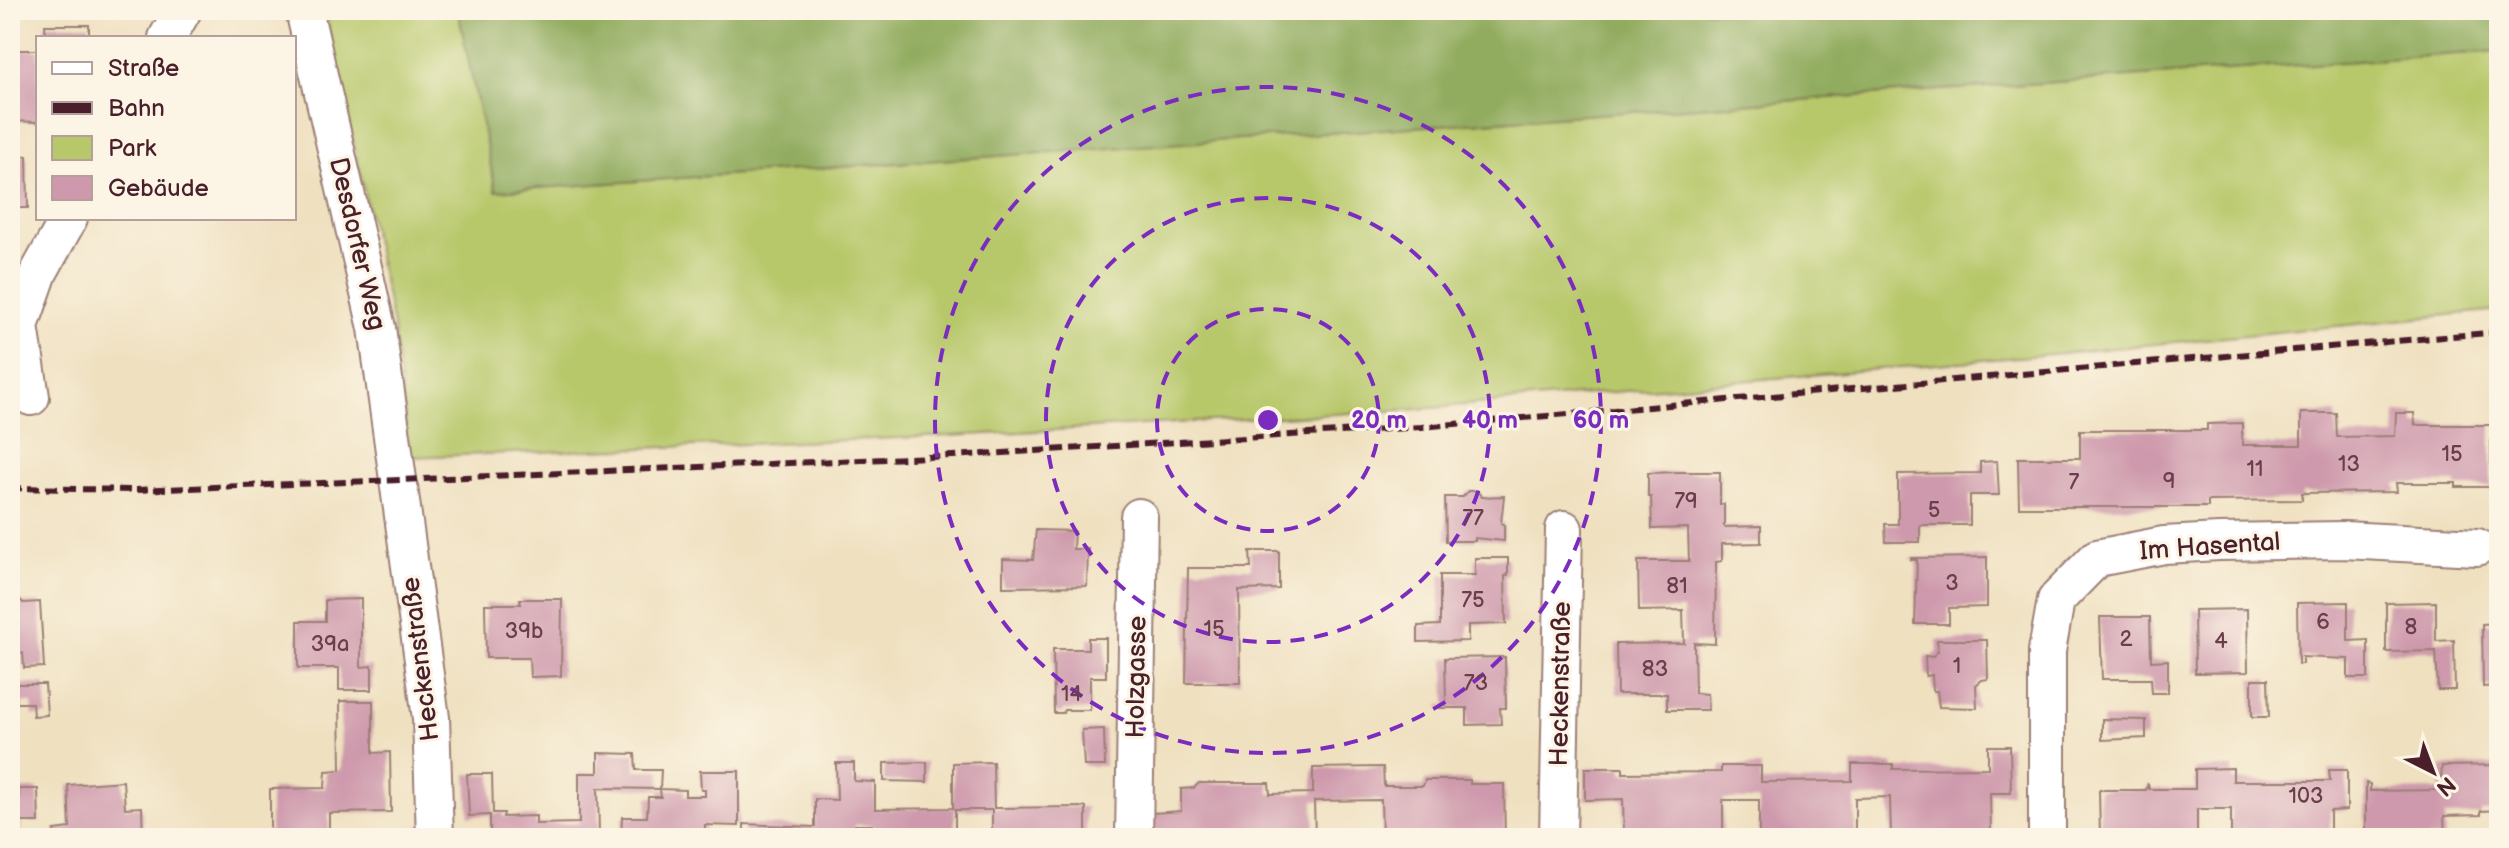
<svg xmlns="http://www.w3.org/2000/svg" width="2509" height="848" font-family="'Balsamiq Sans',sans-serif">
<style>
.green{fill:#b7c86b;stroke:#80744b;stroke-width:2}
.forest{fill:#91ac5f;stroke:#6e6645;stroke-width:2}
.building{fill:#ce99ac}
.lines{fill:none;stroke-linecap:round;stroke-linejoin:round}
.minor-casing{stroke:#9c8076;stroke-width:40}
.minor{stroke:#fff;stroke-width:36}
.rail{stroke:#4a1f2b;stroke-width:6;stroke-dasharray:12 6;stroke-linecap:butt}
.ring{fill:none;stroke:#7b2cbf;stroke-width:4;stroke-dasharray:14 10}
.labels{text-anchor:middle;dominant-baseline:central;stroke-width:6;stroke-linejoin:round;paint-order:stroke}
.number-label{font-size:22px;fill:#6b3e4b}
.street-label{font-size:26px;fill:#4a1f2b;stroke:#fcf5e5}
.centre{fill:#7b2cbf;stroke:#fcf5e5;stroke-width:4}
.ring-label{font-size:24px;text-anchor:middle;font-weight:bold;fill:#7b2cbf;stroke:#fcf5e5;stroke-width:6;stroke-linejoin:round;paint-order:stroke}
</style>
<rect width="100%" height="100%" fill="#fcf5e5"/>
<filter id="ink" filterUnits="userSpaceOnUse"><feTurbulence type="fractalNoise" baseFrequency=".0125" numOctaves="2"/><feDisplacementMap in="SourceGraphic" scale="16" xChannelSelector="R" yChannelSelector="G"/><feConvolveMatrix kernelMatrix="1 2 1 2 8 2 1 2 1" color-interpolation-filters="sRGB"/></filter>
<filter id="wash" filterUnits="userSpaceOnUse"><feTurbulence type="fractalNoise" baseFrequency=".006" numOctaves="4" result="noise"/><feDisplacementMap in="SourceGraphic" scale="32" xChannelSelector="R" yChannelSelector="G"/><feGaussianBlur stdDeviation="1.8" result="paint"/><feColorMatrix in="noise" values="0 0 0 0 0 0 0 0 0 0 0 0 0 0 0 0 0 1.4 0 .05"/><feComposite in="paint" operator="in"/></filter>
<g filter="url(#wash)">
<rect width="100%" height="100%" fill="#efe0c0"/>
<!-- green -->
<polygon class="green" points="325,10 458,10 496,191 2499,51 2499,310 2064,353 1420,409 951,436 410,457 393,326"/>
<!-- forest -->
<polygon class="forest" points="458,10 2499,10 2499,51 496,191"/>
<g id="blocks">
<!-- building -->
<g class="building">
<polygon points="45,25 89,25 89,38 46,38"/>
<polygon points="11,50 38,50 38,122 10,121"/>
<polygon points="10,155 27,156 28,208 10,208"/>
<polygon points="2301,413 2336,413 2337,437 2395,436 2396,413 2414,413 2415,425 2491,425 2491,487 2456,487 2456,483 2396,483 2397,492 2302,493 2302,500 2208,501 2208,507 2019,507 2018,458 2080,458 2080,430 2207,430 2207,424 2242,423 2242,445 2301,445"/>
<polygon points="1997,461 1999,495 1970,495 1970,525 1920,525 1920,542 1886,542 1885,524 1898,524 1898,474 1980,473 1980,462"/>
<polygon points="1680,472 1720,472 1720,504 1724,504 1724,527 1761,526 1761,543 1722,544 1722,561 1716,562 1715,644 1694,643 1695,693 1707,694 1708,710 1667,710 1667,694 1617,694 1616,644 1684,643 1683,610 1639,611 1638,561 1689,561 1688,528 1652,529 1651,497 1648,497 1648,473"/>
<polygon points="1468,491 1477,491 1482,497 1504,496 1501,523 1504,525 1504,541 1475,538 1475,541 1446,541 1445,497 1463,497"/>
<polygon points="1036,530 1074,531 1073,549 1088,549 1087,586 1003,587 1003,559 1033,560"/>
<polygon points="1250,551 1279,551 1279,589 1239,590 1240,683 1186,683 1188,568 1251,568"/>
<polygon points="1987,557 1987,607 1949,608 1949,624 1915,624 1917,560 1911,560 1911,558"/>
<polygon points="1475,558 1508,558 1508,575 1505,576 1506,624 1468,625 1468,641 1418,642 1418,626 1440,625 1440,575 1475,575"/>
<polygon points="10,595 16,595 23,603 40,602 44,667 24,668 23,653 10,654"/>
<polygon points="361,599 361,667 372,666 372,690 339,690 339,668 298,668 298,621 325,621 325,600"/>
<polygon points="520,599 562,599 561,676 530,677 529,658 486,658 485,604 521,604"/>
<polygon points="2348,602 2348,641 2368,640 2368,678 2348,678 2348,659 2302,657 2302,664 2298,664 2297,603"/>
<polygon points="2436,602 2436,641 2454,640 2455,690 2438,690 2436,651 2386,652 2386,603"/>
<polygon points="2247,609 2248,672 2195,673 2194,610"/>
<polygon points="2100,617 2150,617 2151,661 2168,660 2168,693 2152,693 2151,679 2102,679"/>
<polygon points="2499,623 2499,686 2483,687 2482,624"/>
<polygon points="1088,638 1106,638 1106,677 1090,677 1090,710 1064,710 1063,713 1054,713 1053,649 1088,649"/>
<polygon points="1937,640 1987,640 1988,679 1982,680 1976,685 1977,708 1939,707 1937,691 1933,691 1932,675 1926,676 1925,656 1932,657 1938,651"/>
<polygon points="1505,657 1506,708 1500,708 1501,724 1467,725 1467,708 1439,708 1440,705 1446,705 1445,658"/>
<polygon points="2252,679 2268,679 2269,717 2252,717"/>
<polygon points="15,684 45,684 47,715 33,716 32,703 17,703"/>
<polygon points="340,701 373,701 373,753 390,752 391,812 329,813 329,838 270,838 270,789 325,788 326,771 341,770"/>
<polygon points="2102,719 2146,720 2146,738 2102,740"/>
<polygon points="1104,729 1105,766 1084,766 1082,730"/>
<polygon points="1988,746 2010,746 2011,793 1990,793 1991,835 1891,836 1890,797 1855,798 1855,837 1759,838 1759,800 1723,800 1723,837 1624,838 1623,799 1585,800 1585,768 1623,768 1623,773 1721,772 1721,766 1761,766 1761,782 1852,781 1852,764 1893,764 1893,769 1988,768"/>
<polygon points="598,753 635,754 636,770 661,770 660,789 685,790 685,796 705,796 705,790 701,790 700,771 739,771 739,826 705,825 705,838 621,838 622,817 647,817 648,797 661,797 660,789 598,788 599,835 584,835 584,838 490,838 490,815 469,816 467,774 492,774 493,813 504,813 503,817 536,816 536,824 579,823 579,773 598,773"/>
<polygon points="927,762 927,782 884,781 884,763"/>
<polygon points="993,762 994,808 1086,807 1086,838 992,838 992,810 955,810 955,838 872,838 872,825 855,825 855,833 842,833 842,838 744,838 744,824 815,827 815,799 837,800 836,763 854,763 854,781 875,782 875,809 953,808 953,763"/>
<polygon points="2498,765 2499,810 2481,811 2481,815 2444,816 2445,838 2366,838 2366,783 2370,784 2370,791 2440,790 2442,766"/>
<polygon points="1383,767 1384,786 1423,786 1425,780 1470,780 1470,784 1504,784 1505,838 1382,838 1381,800 1314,801 1315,838 1153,838 1153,813 1181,811 1181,789 1194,788 1199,783 1269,783 1270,794 1313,793 1313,768"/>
<polygon points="2233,768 2233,781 2330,781 2329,770 2347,770 2347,810 2330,811 2330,838 2231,838 2231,809 2197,809 2197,837 2100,838 2099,790 2146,790 2148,783 2149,789 2195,789 2195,769"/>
<polygon points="123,781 125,808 142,807 143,838 55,838 54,830 70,828 68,785"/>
<polygon points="19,789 38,789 39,822 21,822 21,838 10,838 10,802 19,802"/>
</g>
</g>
</g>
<g filter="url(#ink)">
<use href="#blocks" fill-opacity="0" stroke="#9c8076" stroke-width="2"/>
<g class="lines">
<!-- minor casing -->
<g class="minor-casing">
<g id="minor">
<polyline points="304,10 377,328 431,718 435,838"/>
<polyline points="167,38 183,10"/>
<polyline points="31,397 20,326 39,272 69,218"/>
<polyline points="1134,838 1139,517"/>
<polyline points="1558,838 1564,529"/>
<polyline points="2047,838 2047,651 2056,600 2097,558 2164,545 2219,542 2344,540 2477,547"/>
</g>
</g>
<!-- minor -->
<use href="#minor" class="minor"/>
<!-- rail -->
<polyline class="rail" points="10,488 136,490 399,480 953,456 1421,427 2499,332"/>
</g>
</g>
<!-- distance rings -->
<g class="ring">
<circle cx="1268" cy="420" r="111"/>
<circle cx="1268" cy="420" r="222"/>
<circle cx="1268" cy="420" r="333"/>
</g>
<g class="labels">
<!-- number labels -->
<g class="number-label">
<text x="2452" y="454">15</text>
<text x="2349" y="464">13</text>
<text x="2255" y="469">11</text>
<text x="2169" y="481">9</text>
<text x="2074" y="482">7</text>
<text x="1686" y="501">79</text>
<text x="1934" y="510">5</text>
<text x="1473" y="518">77</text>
<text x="1952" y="583">3</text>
<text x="1677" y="586">81</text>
<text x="1473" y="600">75</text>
<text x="2323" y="622">6</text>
<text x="2411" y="627">8</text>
<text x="1214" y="629">15</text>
<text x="524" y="631">39b</text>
<text x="2126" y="639">2</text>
<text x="2221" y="641">4</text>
<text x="330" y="644">39a</text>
<text x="1957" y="666">1</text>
<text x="1655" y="669">83</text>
<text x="1476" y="683">73</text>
<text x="1072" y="694">14</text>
<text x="2306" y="796">103</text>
</g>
<!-- street labels -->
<g class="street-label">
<text transform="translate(357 244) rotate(77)">Desdorfer Weg</text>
<text transform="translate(2210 547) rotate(-4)">Im Hasental</text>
<text transform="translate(421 659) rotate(-97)">Heckenstraße</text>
<text transform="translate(1137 677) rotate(-89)">Holzgasse</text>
<text transform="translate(1561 684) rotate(-89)">Heckenstraße</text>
</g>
</g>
<circle cx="1268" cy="420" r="12" class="centre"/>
<g class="ring-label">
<text x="1379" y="428">20 m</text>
<text x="1490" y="428">40 m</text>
<text x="1601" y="428">60 m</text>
</g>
<!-- margin -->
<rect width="2509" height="848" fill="none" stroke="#fcf5e5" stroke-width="40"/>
<!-- legend -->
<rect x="36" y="36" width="260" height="184" fill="#fcf5e5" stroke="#b59f9b" stroke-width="2"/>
<rect x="52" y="62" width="40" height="12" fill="#ffffff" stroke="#b59f9b" stroke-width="2"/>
<text x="108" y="76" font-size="24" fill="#4a1f2b">Straße</text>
<rect x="52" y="102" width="40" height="12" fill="#4a1f2b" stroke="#b59f9b" stroke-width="2"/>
<text x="108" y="116" font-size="24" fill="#4a1f2b">Bahn</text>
<rect x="52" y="136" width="40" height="24" fill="#b7c86b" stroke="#b59f9b" stroke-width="2"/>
<text x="108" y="156" font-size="24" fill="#4a1f2b">Park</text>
<rect x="52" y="176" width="40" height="24" fill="#ce99ac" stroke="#b59f9b" stroke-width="2"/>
<text x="108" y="196" font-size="24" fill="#4a1f2b">Gebäude</text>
<!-- north arrow -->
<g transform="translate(2433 772) rotate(138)" stroke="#fcf5e5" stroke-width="6" paint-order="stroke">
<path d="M0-6L14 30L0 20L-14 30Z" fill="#4a1f2b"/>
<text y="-12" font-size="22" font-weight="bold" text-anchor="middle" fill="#4a1f2b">N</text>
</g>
</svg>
